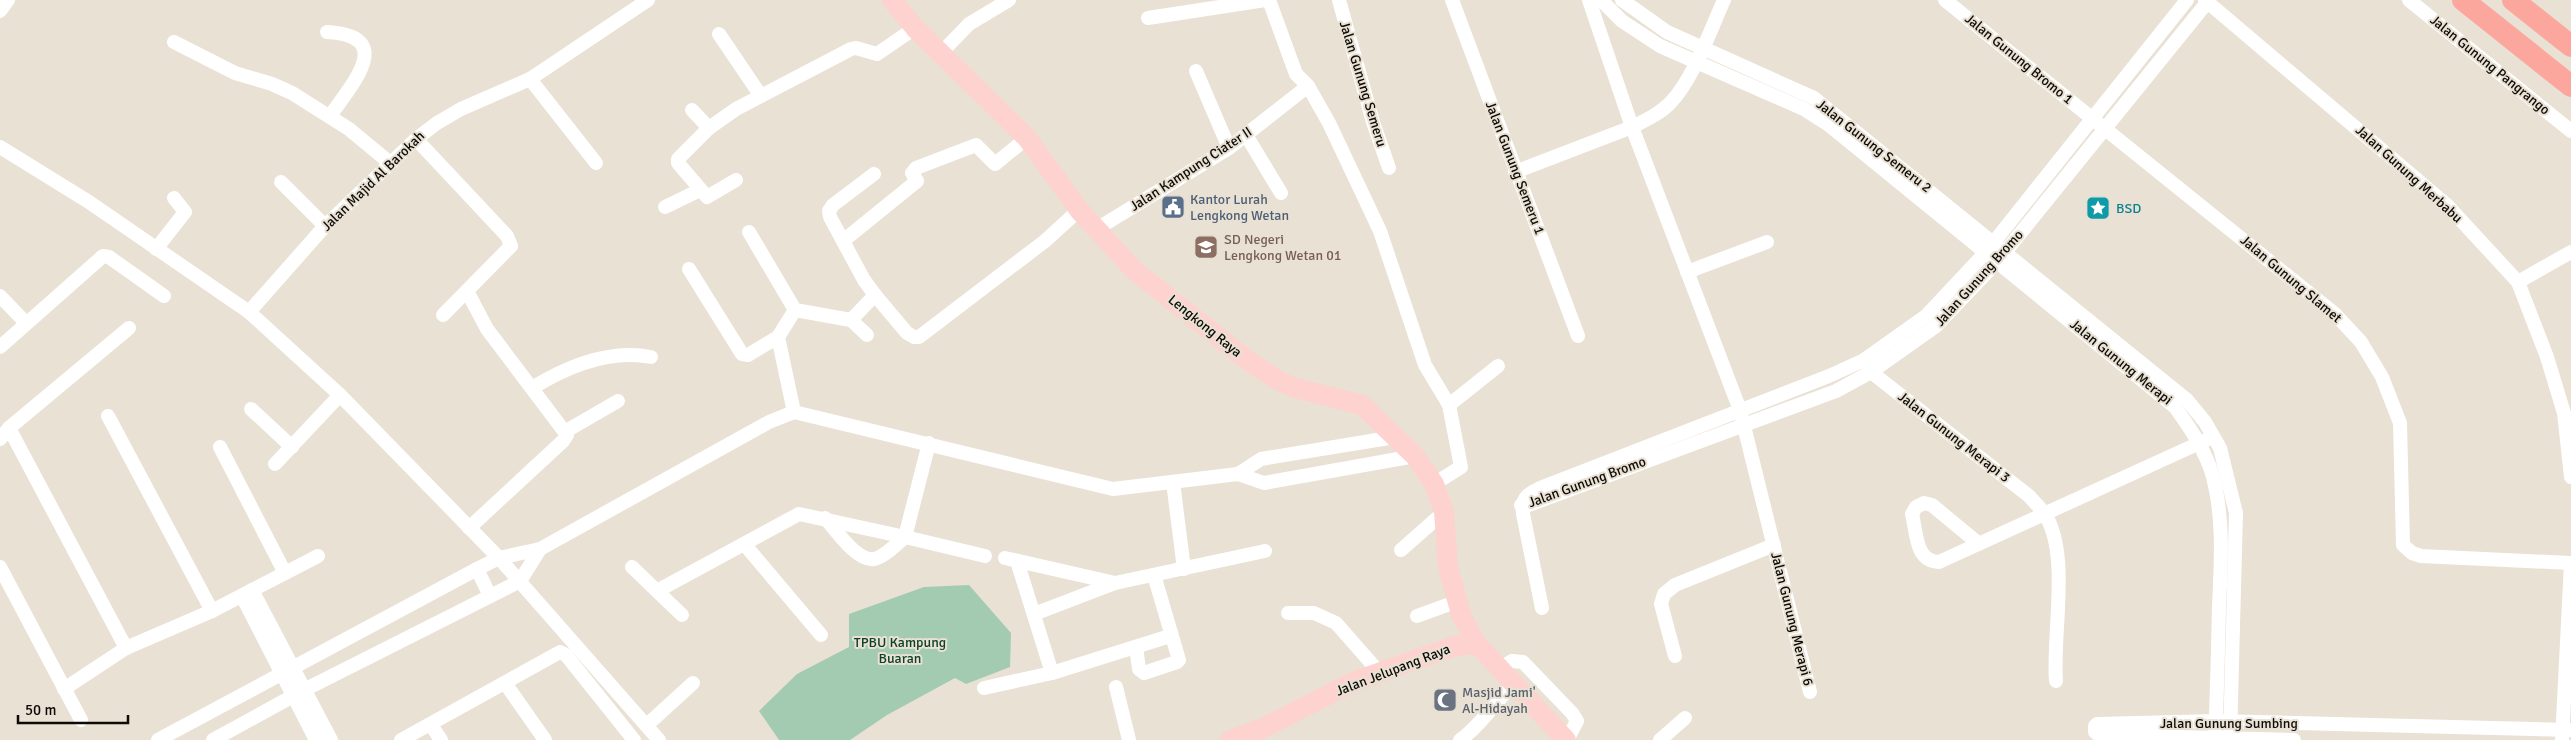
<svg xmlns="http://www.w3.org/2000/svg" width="2571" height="740" font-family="Signika,sans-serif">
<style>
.green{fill:#a2cbb2}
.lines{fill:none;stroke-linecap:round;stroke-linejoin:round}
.street{stroke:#fff;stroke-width:14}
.secondary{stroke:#fed3cf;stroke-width:20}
.primary{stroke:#fca79e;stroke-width:22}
.labels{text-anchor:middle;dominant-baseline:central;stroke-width:4;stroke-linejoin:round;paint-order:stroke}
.street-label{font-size:14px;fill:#0e0b07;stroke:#e8e1d4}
.service-label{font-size:14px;fill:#4e5e75;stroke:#e8e1d4;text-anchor:start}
.culture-label{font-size:14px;fill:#0d838f;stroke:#e8e1d4;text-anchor:start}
.education-label{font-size:14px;fill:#785e54;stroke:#e8e1d4;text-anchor:start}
.park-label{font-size:14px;fill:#0c4128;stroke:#e8e1d4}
.worship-label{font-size:14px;fill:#5b616d;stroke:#e8e1d4;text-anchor:start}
</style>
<rect width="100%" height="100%" fill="#e8e1d4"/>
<!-- green -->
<polygon class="green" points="969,585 1011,633 1010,667 966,684 955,678 887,715 850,740 779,740 759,711 797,674 849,647 849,614 924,587"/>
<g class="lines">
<!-- street -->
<g class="street">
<polyline points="1269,0 1296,74 1308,86 1329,123 1380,231 1425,365 1449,405 1461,467 1434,484"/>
<polyline points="1339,0 1373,122 1389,168"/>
<polyline points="1452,0 1578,336"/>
<polyline points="1589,0 1632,127 1740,410 1810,692"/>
<path d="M 1601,0 L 1622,21 L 1660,46 L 1804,109 L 1829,125 L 2175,407 C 2190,428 2206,451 2213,477 C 2224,519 2221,563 2219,606 C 2218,651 2217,695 2215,740"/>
<polyline points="1622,0 1667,32 1814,98 2187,400 2205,422 2220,448 2236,513 2230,740"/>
<polyline points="1945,0 2335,314 2361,342 2382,377 2400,423 2403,545 2412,553 2421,556 2571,563 2562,740"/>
<polyline points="2205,0 2447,205 2518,282 2547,357 2564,413 2571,477"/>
<polyline points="2409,0 2571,131"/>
<polyline points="0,11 8,0"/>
<polyline points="1148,18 1265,0"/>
<path d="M 327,32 C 397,36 352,84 330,116"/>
<polyline points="719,34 761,96"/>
<polyline points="174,42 235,73 272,84 292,93 349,129 390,163"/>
<polyline points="941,53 969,24 1009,0"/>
<polyline points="1196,71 1229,148"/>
<polyline points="530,79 596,163"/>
<polyline points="692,110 709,128"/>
<polyline points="1246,135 1281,193"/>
<polyline points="416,139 507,236 511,246 443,315"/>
<polyline points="0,147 89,202 249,312 340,395 499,558 659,740"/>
<path d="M 1515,172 L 1632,127 C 1646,120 1661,113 1671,102 C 1693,79 1711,29 1724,0"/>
<polyline points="736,180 707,197 678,163 678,159 709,128 736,109 851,49 856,48 877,54 915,28"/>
<polyline points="281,182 325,226"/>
<polyline points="665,207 700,190"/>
<polyline points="1095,230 1229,148 1308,86"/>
<polyline points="749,232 795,310 851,320 867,335"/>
<polyline points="843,241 917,181 912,173 916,168 976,145 995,164 1027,138"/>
<polyline points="156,249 185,212 174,198"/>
<polyline points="689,269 742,354 748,355 778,337 795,310"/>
<polyline points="1687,272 1767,242"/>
<polyline points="2518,282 2571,252"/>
<polyline points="467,291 487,329 567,435 563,441 469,528"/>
<polyline points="875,295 907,333 914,337 919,337 1045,241 1079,210"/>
<polyline points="0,296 26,323"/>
<polyline points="249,312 325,226 416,139 437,123 461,109 530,79 648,0"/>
<polyline points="851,320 875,295 864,280 830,217 829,211 833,205 874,174"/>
<polyline points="778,337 794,412"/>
<polyline points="0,347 103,256 109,257 164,296"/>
<path d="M 1867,366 L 1871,372 L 2029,496 C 2034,502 2040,507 2044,513 C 2071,552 2052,635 2056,681"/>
<path d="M 532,388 C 566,367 610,349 651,357"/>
<polyline points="1449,405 1498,366"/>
<polyline points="251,409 292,447"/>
<polyline points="108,416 212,611"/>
<polyline points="9,428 126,648"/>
<polyline points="566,431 618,401"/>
<polyline points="0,439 9,428 129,328"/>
<polyline points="220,447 285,573"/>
<polyline points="275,464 340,395"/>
<polyline points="1238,474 1261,459 1395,437"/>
<polyline points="1173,482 1184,569"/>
<polyline points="1521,505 1526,506 1836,391 1871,372 1936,326 1997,262 2209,0"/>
<path d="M 825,518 C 835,529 857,562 874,559 C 883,558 898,543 905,537 L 985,556"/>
<path d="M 1979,544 L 1932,505 L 1924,503 L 1916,507 L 1912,514 C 1917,534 1915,561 1939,562 L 2206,440"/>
<polyline points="745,545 821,635"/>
<polyline points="1401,550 1444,512"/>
<polyline points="1005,558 1115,583 1265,551"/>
<polyline points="1017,561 1052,673"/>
<polyline points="0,567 81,720"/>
<polyline points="632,567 682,615"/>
<polyline points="477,569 490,596"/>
<polyline points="252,590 331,740"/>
<polyline points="657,591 799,514 905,537 929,443"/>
<polyline points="242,596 316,740"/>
<path d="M 1542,608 L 1523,514 C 1521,499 1527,494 1540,488 L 1829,376 L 1864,360 L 1926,316 L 1986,252 L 2187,0"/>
<polyline points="1288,613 1314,613 1336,623 1379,672"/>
<polyline points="1034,614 1115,583"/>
<polyline points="1417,616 1458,601"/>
<polyline points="1136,647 1139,669 1144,673 1177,662 1179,660 1154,575"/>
<polyline points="1675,656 1661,604 1664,594 1675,585 1774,545"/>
<polyline points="1499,669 1512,661 1523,662 1572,713 1577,721 1567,740"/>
<polyline points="505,683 545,740"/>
<polyline points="1116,687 1129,740"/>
<polyline points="984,688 1052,673 1170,636"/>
<polyline points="64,689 126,648 212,611 318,556"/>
<polyline points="431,725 441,740"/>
<polyline points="647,725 693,683"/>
<polyline points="158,740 477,569 499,558 540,549 769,422 794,412 1113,489 1238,474 1264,483 1415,456"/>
<polyline points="213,740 304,690 520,581 540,549"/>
<polyline points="401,740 560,652 566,655 634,740"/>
<path d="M 1460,740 C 1478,728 1497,701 1513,684"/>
<polyline points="1660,740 1685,718"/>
<polyline points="2294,740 2099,735 2095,732 2095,726 2097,724 2216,721 2569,730"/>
</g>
<!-- secondary -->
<g class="secondary">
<polyline points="892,0 915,28 1027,138 1079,210 1135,271 1246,359 1274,378 1292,387 1362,405 1415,456 1434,484 1444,512 1448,568 1462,617 1477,644 1566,740"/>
<polyline points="1230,740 1261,729 1353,682 1455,646 1477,644"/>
</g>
<!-- primary -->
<g class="primary">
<polyline points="2463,0 2571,86"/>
<polyline points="2513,0 2571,46"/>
</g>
</g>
<!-- icons -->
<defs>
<g id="civic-square" transform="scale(1.25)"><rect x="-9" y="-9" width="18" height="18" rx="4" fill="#5c6f8a" stroke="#e8e1d4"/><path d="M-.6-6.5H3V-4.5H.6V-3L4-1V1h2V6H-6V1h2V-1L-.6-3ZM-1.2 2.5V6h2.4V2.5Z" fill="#fff"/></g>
<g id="sight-square" transform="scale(1.25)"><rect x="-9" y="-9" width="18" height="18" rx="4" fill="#0f9aa8" stroke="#e8e1d4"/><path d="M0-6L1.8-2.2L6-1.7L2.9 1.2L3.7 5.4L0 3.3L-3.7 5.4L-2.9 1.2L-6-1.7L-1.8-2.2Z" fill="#fff"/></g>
<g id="school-square" transform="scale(1.25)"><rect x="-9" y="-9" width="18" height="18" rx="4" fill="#8d6e63" stroke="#e8e1d4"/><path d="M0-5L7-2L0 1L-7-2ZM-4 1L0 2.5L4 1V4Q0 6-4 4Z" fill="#fff"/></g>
<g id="mosque-square" transform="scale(1.25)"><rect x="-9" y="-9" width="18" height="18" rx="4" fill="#6b7280" stroke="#e8e1d4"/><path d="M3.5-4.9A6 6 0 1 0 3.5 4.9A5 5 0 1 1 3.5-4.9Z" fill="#fff"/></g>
</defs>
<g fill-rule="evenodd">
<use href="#civic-square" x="1173" y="207"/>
<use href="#sight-square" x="2098" y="208"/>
<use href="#school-square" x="1206" y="247"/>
<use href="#mosque-square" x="1445" y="700"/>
</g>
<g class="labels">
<!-- street labels -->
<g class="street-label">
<text transform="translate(2019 59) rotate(39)">Jalan Gunung Bromo 1</text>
<text transform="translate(2490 65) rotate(39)">Jalan Gunung Pangrango</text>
<text transform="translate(1363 84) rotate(73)">Jalan Gunung Semeru</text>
<text transform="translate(1874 146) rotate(38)">Jalan Gunung Semeru 2</text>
<text transform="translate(1515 168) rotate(69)">Jalan Gunung Semeru 1</text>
<text transform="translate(1191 169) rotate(-33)">Jalan Kampung Ciater II</text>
<text transform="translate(2409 174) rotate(42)">Jalan Gunung Merbabu</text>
<text transform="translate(373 181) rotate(-44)">Jalan Majid Al Barokah</text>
<text transform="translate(1979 278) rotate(-48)">Jalan Gunung Bromo</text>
<text transform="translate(2291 279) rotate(40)">Jalan Gunung Slamet</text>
<text transform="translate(1205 326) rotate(39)">Lengkong Raya</text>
<text transform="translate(2121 362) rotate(39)">Jalan Gunung Merapi</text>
<text transform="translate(1954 437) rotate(38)">Jalan Gunung Merapi 3</text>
<text transform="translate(1587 482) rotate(-20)">Jalan Gunung Bromo</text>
<text transform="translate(1792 619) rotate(76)">Jalan Gunung Merapi 6</text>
<text transform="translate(1393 670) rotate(-21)">Jalan Jelupang Raya</text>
<text x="2229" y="723">Jalan Gunung Sumbing</text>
</g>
<!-- service labels -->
<g class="service-label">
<text x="1190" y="199">Kantor Lurah<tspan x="1190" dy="16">Lengkong Wetan</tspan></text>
</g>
<!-- culture labels -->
<g class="culture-label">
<text x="2116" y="208">BSD</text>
</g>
<!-- education labels -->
<g class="education-label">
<text x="1224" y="239">SD Negeri<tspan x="1224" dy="16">Lengkong Wetan 01</tspan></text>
</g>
<!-- park labels -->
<g class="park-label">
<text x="900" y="642">TPBU Kampung<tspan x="900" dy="16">Buaran</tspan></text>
</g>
<!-- worship labels -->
<g class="worship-label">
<text x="1462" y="692">Masjid Jami'<tspan x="1462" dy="16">Al-Hidayah</tspan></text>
</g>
</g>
<!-- scale -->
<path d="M18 715v8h110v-8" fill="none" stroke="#0e0b07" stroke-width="2.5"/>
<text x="25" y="715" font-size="15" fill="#0e0b07" stroke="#e8e1d4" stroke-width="4" paint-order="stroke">50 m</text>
</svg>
